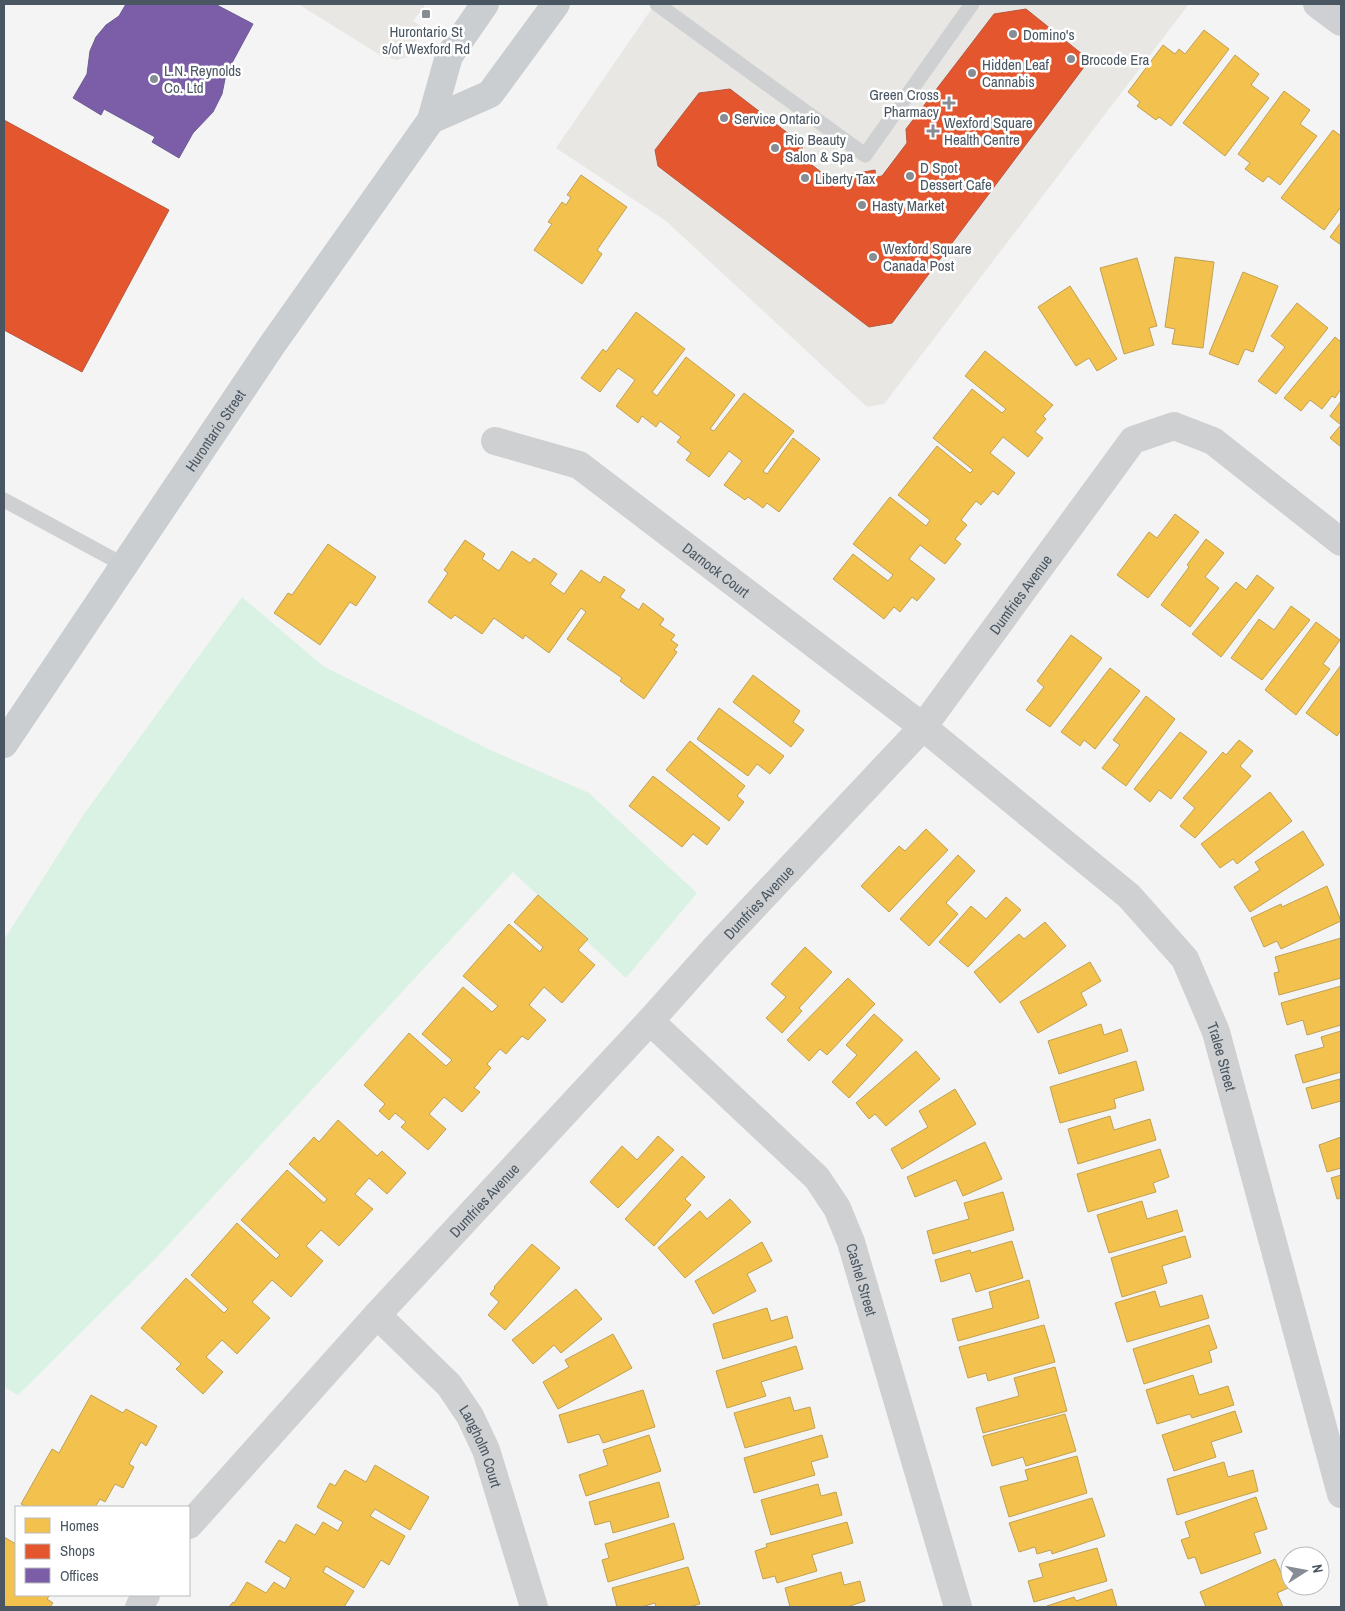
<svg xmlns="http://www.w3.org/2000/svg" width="1345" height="1611" font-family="'Archivo Narrow',sans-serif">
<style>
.commercial{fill:#e8e7e3}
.green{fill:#d9f2e3}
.homes{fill:#f2c14e;stroke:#c0a154}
.shops{fill:#e4572e;stroke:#b6573d}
.offices{fill:#7b5ea7;stroke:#6c5c92}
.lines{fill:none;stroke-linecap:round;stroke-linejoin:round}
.lane{stroke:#ced0d2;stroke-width:15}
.street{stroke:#ced0d2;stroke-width:28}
.secondary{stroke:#ced0d4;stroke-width:28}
.primary{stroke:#caced1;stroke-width:28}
.poi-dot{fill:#868d94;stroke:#fff;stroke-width:2}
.labels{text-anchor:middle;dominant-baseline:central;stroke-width:5;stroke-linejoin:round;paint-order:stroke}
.poi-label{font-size:15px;fill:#4a5661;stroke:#fff;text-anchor:start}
.street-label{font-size:15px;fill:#4a5661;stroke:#fff}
</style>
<rect width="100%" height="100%" fill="#f4f4f4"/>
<!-- commercial -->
<g class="commercial">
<polygon points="298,4 426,4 413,21 424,28 408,57 397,60 380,55"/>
<polygon points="655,4 1189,4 884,404 867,407 666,221 556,148"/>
</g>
<!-- green -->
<polygon class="green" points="242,597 323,666 488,749 589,793 697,893 626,978 513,872 158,1256 18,1395 4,1387 4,940 84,814"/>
<!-- homes -->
<g class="homes">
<polygon points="1204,30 1229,49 1171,126 1159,117 1156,120 1137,106 1140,102 1128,92 1163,45 1175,54 1179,49 1185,54"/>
<polygon points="1235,55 1259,74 1251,85 1269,98 1225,156 1183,123"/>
<polygon points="1284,91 1310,110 1300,124 1317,136 1280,185 1268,176 1263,182 1245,169 1250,163 1238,154"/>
<polygon points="1333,130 1341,136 1341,207 1324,230 1281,198"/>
<polygon points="581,175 627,207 597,250 602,254 582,284 534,250 552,224 548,222 562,202 566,205 571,197 567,195"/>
<polygon points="1341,222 1341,245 1330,237"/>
<polygon points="1175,257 1214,262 1203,348 1172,344 1175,329 1165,327"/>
<polygon points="1137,258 1157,326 1149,328 1154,345 1124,354 1100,268"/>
<polygon points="1243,272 1278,286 1253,352 1245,349 1238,365 1209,354"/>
<polygon points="1070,286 1117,359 1097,371 1089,358 1076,366 1038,307"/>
<polygon points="1297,303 1328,328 1276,394 1258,381 1285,347 1271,336"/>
<polygon points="636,312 685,349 652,392 657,396 686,357 735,395 710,429 714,431 744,393 794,431 763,471 767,474 793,438 820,459 779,512 767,503 763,508 748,497 745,500 724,485 742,461 729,451 709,477 686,460 691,453 677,442 681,437 660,421 656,427 642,416 638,423 616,406 635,380 618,368 600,392 581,378 603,349 606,352"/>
<polygon points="1335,337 1341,342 1341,389 1335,398 1332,396 1322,409 1310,400 1301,411 1284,398"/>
<polygon points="985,351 1053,405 1043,416 1046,419 1035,432 1043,438 1028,457 1003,437 990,453 1015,473 998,495 993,491 981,505 976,501 961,520 967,525 955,539 961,544 945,564 920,545 909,559 935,579 917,601 912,597 900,612 894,607 884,619 833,579 853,554 888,581 893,575 853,544 890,497 926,526 930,520 898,495 937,446 970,473 973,470 933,438 972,389 1002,413 1006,409 965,376"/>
<polygon points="1341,401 1341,447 1330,438 1341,425 1330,416"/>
<polygon points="1175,514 1199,532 1148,598 1117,575 1149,532 1157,538"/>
<polygon points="1206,539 1224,553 1205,577 1219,588 1190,627 1161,605 1189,567 1187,565"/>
<polygon points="465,540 485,554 482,559 499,571 512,551 530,563 534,558 557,574 550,584 564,594 581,570 600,583 604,576 625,590 620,597 639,610 643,603 664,619 660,625 675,635 671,640 678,645 674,650 677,652 644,699 620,681 622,678 567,639 586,612 581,608 549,653 525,635 523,639 494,618 482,634 455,615 451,619 428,602 448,573 444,570"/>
<polygon points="328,544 376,577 356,606 350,602 320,645 274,613 288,593 292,595"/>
<polygon points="1257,575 1274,588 1221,657 1192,634 1236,582 1246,590"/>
<polygon points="1291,606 1310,620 1262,680 1231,658 1259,619 1274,630"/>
<polygon points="1316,622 1340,640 1323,664 1330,669 1296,715 1265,690"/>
<polygon points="1071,635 1102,658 1050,727 1026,710 1044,687 1037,681"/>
<polygon points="1341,665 1341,730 1337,736 1306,713"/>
<polygon points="1110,668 1140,691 1095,749 1084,740 1080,746 1061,732"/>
<polygon points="753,675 800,711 793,722 804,730 791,747 733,702"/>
<polygon points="1146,696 1175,719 1126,786 1102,768 1120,745 1113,740"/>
<polygon points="719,708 784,756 770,774 757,764 748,776 697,739"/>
<polygon points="1180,732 1207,752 1171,799 1159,790 1150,802 1134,789"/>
<polygon points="1239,740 1253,751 1240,766 1251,776 1195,838 1180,826 1195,808 1183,798 1223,752 1226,755"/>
<polygon points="690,741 745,786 737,796 744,802 729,821 666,770"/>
<polygon points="653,776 720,828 707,845 693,834 682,847 629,806"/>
<polygon points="1270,792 1292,821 1237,864 1233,859 1220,868 1201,844"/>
<polygon points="926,829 948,850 889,912 861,886 899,846 905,851"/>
<polygon points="1303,831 1324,865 1250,912 1234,887 1260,870 1255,862"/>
<polygon points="958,855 975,871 946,903 958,914 929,946 900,919"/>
<polygon points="1327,886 1341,921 1281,949 1277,941 1264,947 1251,918 1281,904 1282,907"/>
<polygon points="538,895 588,939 578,950 595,965 562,1003 544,987 529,1005 546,1020 528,1040 522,1036 506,1054 500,1049 487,1064 491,1068 474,1088 480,1092 462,1112 444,1097 429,1114 446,1129 428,1150 401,1127 406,1122 395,1113 389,1120 379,1111 385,1104 364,1085 409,1033 446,1066 452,1060 422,1034 463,987 492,1012 498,1006 463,976 509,924 540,952 543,947 514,922"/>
<polygon points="1006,897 1021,910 968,967 939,942 971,906 986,919"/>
<polygon points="1045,922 1066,946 1000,1003 974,972 1019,934 1024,939"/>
<polygon points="1341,938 1341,978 1279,995 1274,973 1279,972 1275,957"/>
<polygon points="805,947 832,972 799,1008 802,1011 782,1033 766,1018 786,997 771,984"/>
<polygon points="1090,962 1101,981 1081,993 1087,1005 1038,1033 1020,1002"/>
<polygon points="848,978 875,1004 827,1055 820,1049 809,1061 787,1040"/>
<polygon points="1341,986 1341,1025 1307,1035 1303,1020 1287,1025 1281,1003"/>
<polygon points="874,1014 903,1040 849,1098 832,1082 857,1055 846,1045"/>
<polygon points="1101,1024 1104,1035 1121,1029 1128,1051 1059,1074 1048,1041"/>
<polygon points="1341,1031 1341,1072 1303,1083 1295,1055 1324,1047 1321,1037"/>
<polygon points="916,1051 940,1079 886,1126 875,1114 869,1119 856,1103"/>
<polygon points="1136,1061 1144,1090 1114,1099 1116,1108 1060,1123 1050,1087"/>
<polygon points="1340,1079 1341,1101 1312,1109 1306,1088"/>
<polygon points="955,1089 976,1124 902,1169 891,1149 928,1127 919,1111"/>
<polygon points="1110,1116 1114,1130 1150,1119 1156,1140 1078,1164 1068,1129"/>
<polygon points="338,1120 377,1156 382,1151 406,1173 387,1194 369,1178 355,1194 373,1209 339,1246 321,1230 306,1246 323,1261 291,1297 272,1280 252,1302 270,1318 237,1354 222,1340 206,1357 223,1372 203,1394 176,1369 181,1364 141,1328 186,1278 224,1313 228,1309 191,1275 237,1223 276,1259 280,1255 241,1220 287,1170 324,1203 327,1199 289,1164 314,1137 319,1142"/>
<polygon points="658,1136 674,1150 618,1208 590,1182 622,1146 637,1160"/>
<polygon points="1341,1137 1341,1168 1327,1172 1319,1145"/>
<polygon points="985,1142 1002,1179 963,1196 956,1180 915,1197 907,1177"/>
<polygon points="1160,1149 1169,1177 1153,1183 1156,1192 1088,1212 1077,1174"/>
<polygon points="682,1156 705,1177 685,1199 691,1205 654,1246 625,1219"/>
<polygon points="1341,1175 1341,1198 1337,1199 1331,1178"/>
<polygon points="1003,1192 1014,1230 933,1254 927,1231 969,1219 964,1203"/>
<polygon points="730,1199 751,1222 685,1278 658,1248 700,1211 707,1219"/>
<polygon points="1142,1201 1147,1219 1177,1210 1183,1231 1109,1253 1097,1215"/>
<polygon points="1185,1236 1191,1257 1162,1266 1167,1283 1122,1297 1111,1258"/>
<polygon points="1012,1241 1023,1278 976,1292 970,1273 941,1282 935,1260 970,1250 971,1253"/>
<polygon points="762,1242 772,1261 747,1274 756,1291 713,1314 695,1281"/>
<polygon points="532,1244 560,1268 505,1330 488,1315 499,1302 490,1294 495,1288 494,1287"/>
<polygon points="1029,1280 1039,1318 958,1341 952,1319 993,1308 989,1292"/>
<polygon points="576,1289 602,1319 561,1353 554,1345 533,1364 512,1340"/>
<polygon points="1155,1291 1160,1307 1202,1295 1209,1318 1127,1342 1115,1303"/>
<polygon points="767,1308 771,1321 787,1316 793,1338 723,1359 713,1324"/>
<polygon points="1044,1325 1055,1362 988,1381 986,1373 968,1378 959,1347"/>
<polygon points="1209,1325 1217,1348 1209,1351 1212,1362 1144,1384 1133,1349"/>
<polygon points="613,1334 632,1368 558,1409 543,1382 569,1367 565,1360"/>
<polygon points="796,1346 803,1369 761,1382 766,1396 727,1408 716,1371"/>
<polygon points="1055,1367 1067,1411 983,1433 976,1408 1019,1396 1014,1378"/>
<polygon points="1193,1375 1199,1395 1228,1386 1234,1405 1192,1418 1190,1414 1157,1424 1146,1390"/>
<polygon points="643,1390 655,1427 603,1443 599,1434 568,1443 559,1415"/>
<polygon points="91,1395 123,1413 126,1409 157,1426 146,1446 141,1442 129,1464 134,1467 123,1488 115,1484 105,1502 100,1499 95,1507 27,1507 21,1504 52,1449 59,1453"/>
<polygon points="790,1397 794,1411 810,1407 815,1428 745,1448 734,1413"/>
<polygon points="1235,1411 1242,1432 1211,1442 1216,1457 1174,1471 1162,1435"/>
<polygon points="1065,1414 1076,1451 1026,1466 1023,1457 992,1466 983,1436"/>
<polygon points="649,1435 661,1471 586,1496 579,1475 608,1465 603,1450"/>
<polygon points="822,1435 828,1457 811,1462 815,1475 754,1493 744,1458"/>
<polygon points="1077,1456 1087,1493 1009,1517 1000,1487 1028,1480 1025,1470"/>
<polygon points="1224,1462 1228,1477 1253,1470 1258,1491 1177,1515 1167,1479"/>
<polygon points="375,1465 429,1497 410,1530 375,1509 370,1516 405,1536 389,1565 381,1560 364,1588 326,1566 323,1572 354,1591 344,1607 229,1607 233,1602 234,1603 247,1582 266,1593 274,1582 285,1589 291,1578 265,1562 279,1540 285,1543 296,1524 315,1535 323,1522 338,1531 343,1522 317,1507 330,1483 335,1486 345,1470 366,1482"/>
<polygon points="659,1482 669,1517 613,1533 610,1521 595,1525 589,1502"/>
<polygon points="818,1484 821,1496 836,1492 842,1515 771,1535 761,1500"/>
<polygon points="1256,1497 1267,1529 1254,1533 1261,1553 1201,1574 1195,1557 1188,1559 1181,1540 1190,1537 1185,1522"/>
<polygon points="1092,1498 1105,1536 1052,1554 1051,1550 1037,1554 1035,1547 1019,1552 1009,1523"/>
<polygon points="847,1522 853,1543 812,1555 817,1571 777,1583 775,1576 763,1579 755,1551 767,1547 766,1544"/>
<polygon points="674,1523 684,1559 608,1582 602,1560 609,1558 605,1544"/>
<polygon points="4,1537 16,1544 16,1595 50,1595 47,1599 53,1603 50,1607 4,1607"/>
<polygon points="1097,1548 1107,1581 1034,1602 1028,1581 1043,1577 1039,1564"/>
<polygon points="1275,1559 1288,1588 1277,1593 1283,1607 1206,1607 1200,1592"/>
<polygon points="688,1567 700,1604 688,1607 656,1607 655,1603 641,1607 617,1607 612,1588"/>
<polygon points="841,1572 844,1585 860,1581 865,1601 847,1607 790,1607 785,1588"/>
<polygon points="1112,1589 1117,1607 1044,1607 1074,1597 1076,1601"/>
</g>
<!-- shops -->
<g class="shops">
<polygon points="1026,9 1082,54 1084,67 892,323 869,327 658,166 655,150 699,93 730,89 802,144 803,158 835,183 843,182 841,176 875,170 876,177 882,176 907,143 906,129 994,14"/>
<polygon points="4,120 169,210 82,372 4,330"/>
</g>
<!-- offices -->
<polygon class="offices" points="126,4 215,4 253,24 226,74 222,94 213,112 193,133 179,158 152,142 155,137 104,109 101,115 73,98 87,74 90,51 96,37 106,25 119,16"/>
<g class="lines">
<!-- lane -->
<g class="lane">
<polyline points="657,4 865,155 972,4"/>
<polyline points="4,500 124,565"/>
</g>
<!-- street -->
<g class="street">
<path id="s1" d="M 495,441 L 579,465 L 923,727 L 1129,896 L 1185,959 L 1216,1032 L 1341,1494"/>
<path id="s2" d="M 650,1021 L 817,1178 L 837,1208 L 851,1242 L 958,1607"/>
<path id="s3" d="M 377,1315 L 449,1385 L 470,1416 L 486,1450 L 534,1607"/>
<path id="s4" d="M 189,1525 L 377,1315 L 650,1021 L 716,947 L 923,727 L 1133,440 L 1174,426 L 1213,441 L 1341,542"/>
<polyline points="139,1607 146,1595"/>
</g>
<!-- secondary -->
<polyline class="secondary" points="1317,4 1341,22"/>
<!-- primary -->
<g class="primary">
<polyline points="431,120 490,94 556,4"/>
<path id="s5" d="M 4,744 L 272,345 L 431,120 L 449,56 L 485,4"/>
</g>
</g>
<!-- markers -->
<g class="poi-dot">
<rect x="421" y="9" width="10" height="10" rx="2.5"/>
<circle cx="1013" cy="34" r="5"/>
<circle cx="1071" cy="59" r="5"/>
<circle cx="972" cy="73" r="5"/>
<circle cx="154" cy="79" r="5"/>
<path d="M946.5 95.5h5v5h5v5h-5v5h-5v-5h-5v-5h5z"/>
<circle cx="724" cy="118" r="5"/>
<path d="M930.5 123.5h5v5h5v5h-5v5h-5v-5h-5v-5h5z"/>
<circle cx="775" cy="148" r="5"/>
<circle cx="910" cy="176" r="5"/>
<circle cx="805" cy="178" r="5"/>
<circle cx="862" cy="205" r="5"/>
<circle cx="873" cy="257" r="5"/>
</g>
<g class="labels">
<!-- poi labels -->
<g class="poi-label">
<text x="426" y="31" text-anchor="middle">Hurontario St<tspan x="426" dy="17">s/of Wexford Rd</tspan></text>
<text x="1023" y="34">Domino's</text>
<text x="1081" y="59">Brocode Era</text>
<text x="982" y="64">Hidden Leaf<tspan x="982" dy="17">Cannabis</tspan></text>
<text x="164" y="70">L.N. Reynolds<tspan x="164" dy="17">Co. Ltd</tspan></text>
<text x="939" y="94" text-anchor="end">Green Cross<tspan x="939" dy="17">Pharmacy</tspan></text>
<text x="734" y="118">Service Ontario</text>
<text x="944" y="122">Wexford Square<tspan x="944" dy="17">Health Centre</tspan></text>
<text x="785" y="139">Rio Beauty<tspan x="785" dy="17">Salon &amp; Spa</tspan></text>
<text x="920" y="167">D Spot<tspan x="920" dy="17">Dessert Cafe</tspan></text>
<text x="815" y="178">Liberty Tax</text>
<text x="872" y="205">Hasty Market</text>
<text x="883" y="248">Wexford Square<tspan x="883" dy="17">Canada Post</tspan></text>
</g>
<!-- street labels -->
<g class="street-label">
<text stroke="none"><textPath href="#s5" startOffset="378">Hurontario Street</textPath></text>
<text stroke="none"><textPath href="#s1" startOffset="260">Darnock Court</textPath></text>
<text stroke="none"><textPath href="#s4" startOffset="1249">Dumfries Avenue</textPath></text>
<text stroke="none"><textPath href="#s4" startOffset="844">Dumfries Avenue</textPath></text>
<text stroke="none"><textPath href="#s1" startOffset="975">Tralee Street</textPath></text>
<text stroke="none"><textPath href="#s4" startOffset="439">Dumfries Avenue</textPath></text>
<text stroke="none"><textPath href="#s2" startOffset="341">Cashel Street</textPath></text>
<text stroke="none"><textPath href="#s3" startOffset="170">Langholm Court</textPath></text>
</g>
</g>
<!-- border -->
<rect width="1345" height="1611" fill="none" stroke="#4a5661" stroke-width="10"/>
<!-- legend -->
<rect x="15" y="1506" width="175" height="90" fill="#ffffff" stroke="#b7bbc0"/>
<rect x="25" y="1518" width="25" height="15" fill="#f2c14e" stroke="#b7bbc0"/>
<text x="60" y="1531" font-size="15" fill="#4a5661">Homes</text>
<rect x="25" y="1544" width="25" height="15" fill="#e4572e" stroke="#b7bbc0"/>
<text x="60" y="1556" font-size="15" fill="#4a5661">Shops</text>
<rect x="25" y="1568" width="25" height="15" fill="#7b5ea7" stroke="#b7bbc0"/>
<text x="60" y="1581" font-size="15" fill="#4a5661">Offices</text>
<!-- north arrow -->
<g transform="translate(1305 1571) rotate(79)"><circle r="24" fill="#ffffff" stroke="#b7bbc0"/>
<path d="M0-4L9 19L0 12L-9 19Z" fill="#868d94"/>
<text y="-8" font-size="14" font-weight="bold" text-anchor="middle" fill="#4a5661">N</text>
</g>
</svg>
